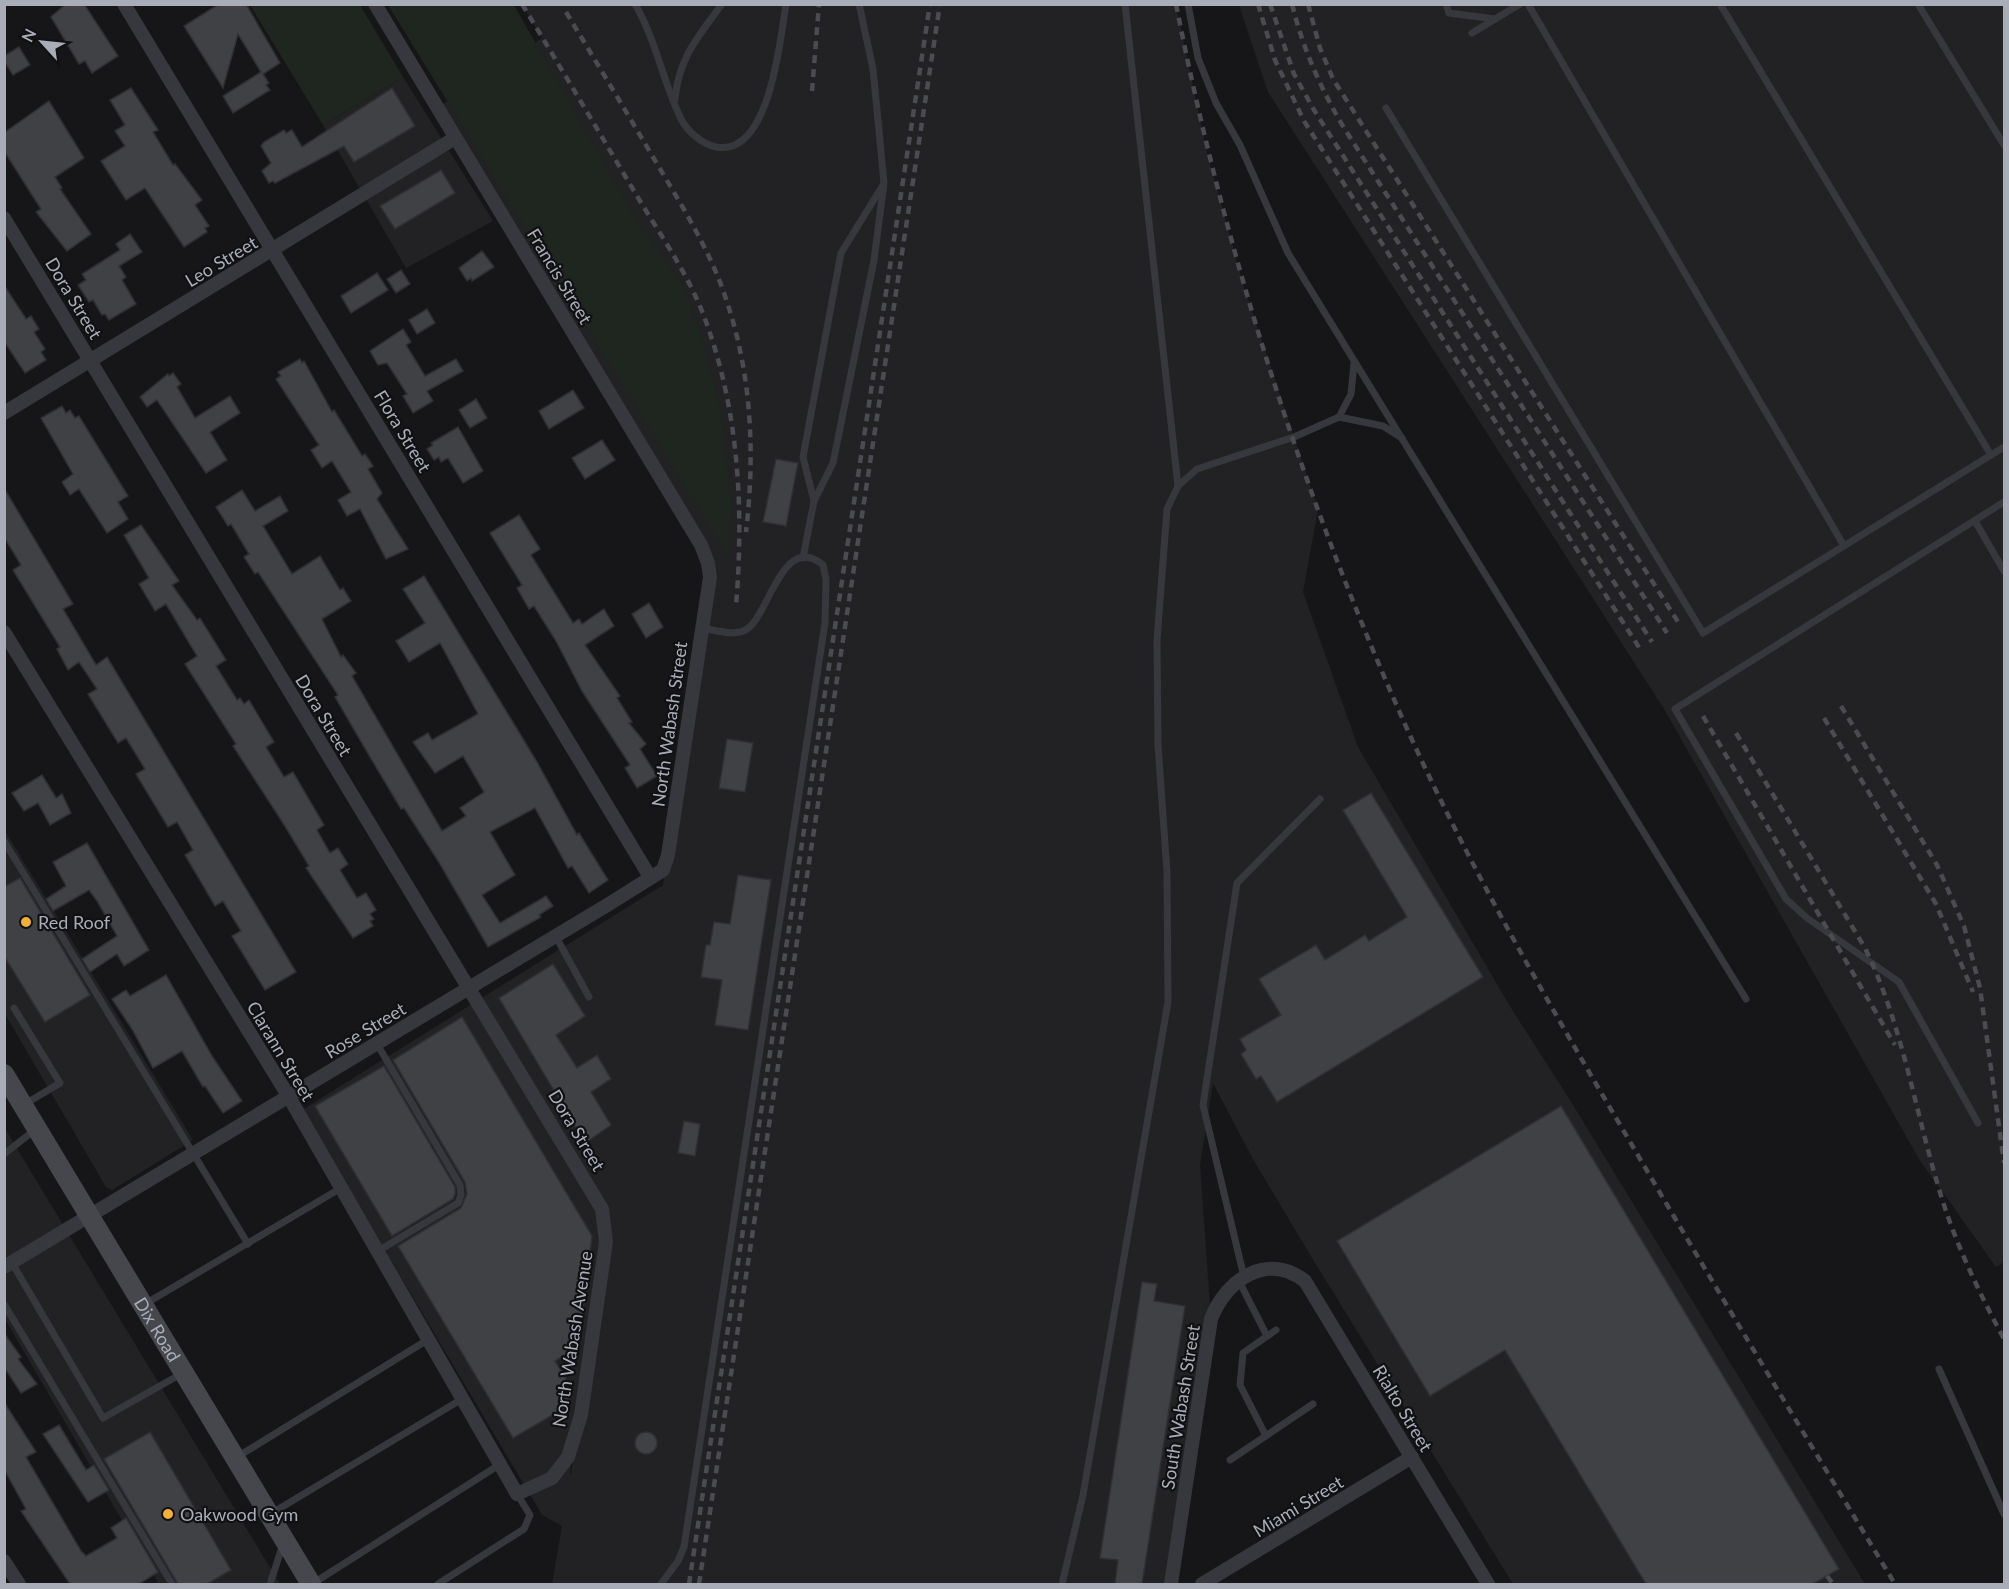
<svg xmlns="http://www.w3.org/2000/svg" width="2009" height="1589" font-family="Lato,sans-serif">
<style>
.built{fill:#222225;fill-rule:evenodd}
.green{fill:#1e261f}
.building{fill:#404145;stroke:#303034;stroke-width:1.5}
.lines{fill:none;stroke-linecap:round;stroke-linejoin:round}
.lane{stroke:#37383d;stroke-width:7}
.street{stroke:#37383d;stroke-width:14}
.secondary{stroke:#45474d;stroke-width:20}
.rail{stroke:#4a4c52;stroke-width:4.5;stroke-dasharray:8 6;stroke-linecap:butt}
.poi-dot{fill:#f2b134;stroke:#111113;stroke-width:2}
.labels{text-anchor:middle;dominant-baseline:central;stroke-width:4.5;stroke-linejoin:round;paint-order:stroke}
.street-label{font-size:18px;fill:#a8adb8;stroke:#111113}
.poi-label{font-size:18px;fill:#a8adb8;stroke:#111113;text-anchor:start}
</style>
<rect width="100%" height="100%" fill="#161618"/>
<!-- built -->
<g class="built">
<path d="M 522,5 L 1176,5 L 1207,153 L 1244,287 L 1318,509 L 1303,592 L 1358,747 L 1511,1008 L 1570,1100 L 1865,1584 L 1513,1584 L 1312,1258 L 1254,1161 L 1213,1083 L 1200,1165 L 1211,1319 L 1171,1584 L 552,1584 L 562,1526 L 542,1515 L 302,1110 L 663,885 L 708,569 L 437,108 L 542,38 ZM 590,1348 L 581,1415 L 571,1474 L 570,1474 Z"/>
<polygon points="1239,5 2004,5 2004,1262 1996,1267 1919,1159 1664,709 1268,92"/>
<polygon points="403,77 493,221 406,268 323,125"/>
<polygon points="5,831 193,1140 112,1190 106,1187 5,1014"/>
<polygon points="4,1127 280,1584 159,1584 5,1319"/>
</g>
<!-- green -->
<g class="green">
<polygon points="250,5 360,5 403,77 323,125"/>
<polygon points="388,5 514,5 633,214 683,286 705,348 721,411 731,502 728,556"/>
</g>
<!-- building -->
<g class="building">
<polygon points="66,4 84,4 118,56 92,73 85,61 79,64 51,17"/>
<polygon points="219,4 246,4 280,63 263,74 269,83 266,85 270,90 233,113 223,96 261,72 238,34 223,88 184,26"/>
<polygon points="19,47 30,65 13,75 4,61 4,56"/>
<polygon points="131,88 158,130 153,132 173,165 175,164 202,200 195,205 209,226 205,228 207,232 184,247 145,188 126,200 101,161 125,146 115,131 125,125 110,100"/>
<polygon points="392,88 415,126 354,162 344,146 275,183 273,181 269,183 262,171 271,163 261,146 264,142 284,130 286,133 292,130 302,147"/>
<polygon points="49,101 84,158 55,177 62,188 60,189 91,234 67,251 36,212 41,209 4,151 4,133"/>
<polygon points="441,170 455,193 395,229 380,206"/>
<polygon points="130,234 142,252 119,266 126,277 122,280 136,304 109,320 105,314 102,315 93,300 89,302 78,285 86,280 82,274 120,250 116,244"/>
<polygon points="482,251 494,267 472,281 471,278 467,281 459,268"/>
<polygon points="401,270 410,284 396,293 387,279"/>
<polygon points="377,273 388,290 351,313 341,296"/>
<polygon points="4,285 26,319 31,316 39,329 34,332 45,349 41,352 46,360 25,373 4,341"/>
<polygon points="427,309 435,323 417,334 409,320"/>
<polygon points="403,329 411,342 406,345 425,376 456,359 463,371 427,391 433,401 413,413 403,396 407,394 387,363 378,365 370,351"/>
<polygon points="300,359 302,363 304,361 332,412 334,410 362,456 365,454 373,466 368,469 382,493 377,499 408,549 386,559 360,509 347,516 338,500 351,492 332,461 322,468 311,450 319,445 276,379 281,376 278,372"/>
<polygon points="173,373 181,384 177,387 195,418 230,396 240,413 210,432 227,460 206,473 157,400 147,407 140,397 168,374 169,376"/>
<polygon points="573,390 584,408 549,429 539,411"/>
<polygon points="476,399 487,418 470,428 459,410"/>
<polygon points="62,406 66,413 70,410 75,418 79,416 128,496 118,502 128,519 107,533 79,489 70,495 62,482 73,474 41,418"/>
<polygon points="458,427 483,471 463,483 448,458 441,462 439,457 434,460 427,449 433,445 431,443"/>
<polygon points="602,440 615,460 585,479 572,458"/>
<polygon points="776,459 798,463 786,526 763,522"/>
<polygon points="4,488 73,604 63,609 96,665 107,657 296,972 265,990 232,936 241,931 223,901 215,906 185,855 193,850 177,822 168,827 136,774 145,769 126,738 118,743 88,694 97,689 79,662 68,670 57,649 60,647 13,570 21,565 4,537"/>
<polygon points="242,490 255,511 280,496 288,511 263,526 292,574 320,556 340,590 343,588 351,601 322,619 341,657 343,655 356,673 352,676 442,831 466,816 460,808 484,792 463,756 435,773 413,742 428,733 432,740 478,714 440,643 409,662 396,641 425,623 403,589 424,576 537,762 577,835 579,833 608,880 589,893 572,866 568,868 535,808 490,832 515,875 482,895 500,923 546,896 553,906 539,915 541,917 488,947 440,864 404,808 401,809 370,757 335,697 338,695 258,572 255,574 244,557 249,554 231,524 228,526 216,507"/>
<polygon points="519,515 540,549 531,555 573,623 579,619 582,624 604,609 614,626 585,645 620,696 617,698 632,722 629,723 646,744 640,749 657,776 637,788 625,768 630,765 582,691 556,641 534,606 529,609 517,588 522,585 490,533"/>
<polygon points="141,525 179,581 172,585 197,620 200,618 226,660 216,666 237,700 240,698 244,704 249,700 274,742 266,747 284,777 293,772 324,825 317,830 330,853 338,848 348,864 340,870 357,898 366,893 376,910 370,914 374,919 370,921 373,926 353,938 306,868 309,866 283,823 233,746 236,744 185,664 197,656 166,604 155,611 139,584 149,578 124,535"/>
<polygon points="649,603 663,627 646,638 632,614"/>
<polygon points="727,739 753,743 745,792 719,788"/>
<polygon points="42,775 56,798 62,794 71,813 50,825 38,803 24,811 12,793"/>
<polygon points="1371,793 1483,977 1277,1102 1261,1076 1256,1079 1241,1054 1246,1050 1240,1039 1281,1015 1259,979 1316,945 1325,960 1365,935 1369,941 1407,917 1343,810"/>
<polygon points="87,843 149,950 124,966 117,954 90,972 82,959 117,936 97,901 89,890 53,911 46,899 66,886 53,862"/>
<polygon points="738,875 771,880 748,1030 715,1025 722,980 701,977 706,945 710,945 714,922 730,924"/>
<polygon points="20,878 90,995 45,1022 4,956 4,887"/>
<polygon points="553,964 585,1016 556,1035 577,1068 597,1055 611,1079 591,1092 611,1125 585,1143 499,998"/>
<polygon points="166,975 212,1056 242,1101 223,1113 205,1086 203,1087 182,1051 153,1068 132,1029 112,999 126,990 130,996"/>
<polygon points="462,1017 592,1236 578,1347 555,1361 570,1385 568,1406 513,1438 398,1246 461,1208 467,1194 465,1182 393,1060"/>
<polygon points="384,1066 455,1187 455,1194 453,1199 392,1236 315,1106"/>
<polygon points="1561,1106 1839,1569 1813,1584 1646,1584 1505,1350 1430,1396 1337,1241"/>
<polygon points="684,1121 700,1124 695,1156 678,1153"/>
<polygon points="1142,1282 1157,1284 1154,1301 1185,1306 1142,1584 1115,1584 1118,1560 1100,1558"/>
<polygon points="4,1333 21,1357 18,1359 37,1384 21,1393 4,1367"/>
<polygon points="4,1402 36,1452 26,1457 81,1551 86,1556 117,1538 111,1528 126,1518 158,1572 139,1584 70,1584 21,1511 26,1509 4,1469"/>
<polygon points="59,1425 86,1470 94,1465 109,1490 88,1502 43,1434"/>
<polygon points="150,1432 231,1570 207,1584 178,1584 104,1459"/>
<circle cx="646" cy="1443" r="11"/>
</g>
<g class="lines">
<!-- lane -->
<g class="lane">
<path d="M 635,4 C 656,40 663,82 681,119 C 688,132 702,144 716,147 C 770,157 780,40 786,4"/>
<polyline points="1125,4 1178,486"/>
<polyline points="1188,4 1198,58 1216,103 1240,145 1288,253 1746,999"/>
<polyline points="1446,4 1449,13 1495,19"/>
<polyline points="1528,4 1844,546"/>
<polyline points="1720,4 1991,455"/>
<polyline points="1918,4 2004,145"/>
<polyline points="1472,33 1520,4"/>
<path d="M 675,99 C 679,57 698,37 722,4"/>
<polyline points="1386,108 1703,633 2004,447"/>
<polyline points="1339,417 1351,394 1354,363"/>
<polyline points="814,501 833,463 874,260 884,183 873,69 859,4"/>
<polyline points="1975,521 2004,571"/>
<polyline points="803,558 814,501 803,457 841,253 883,185"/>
<polyline points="4,841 248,1244"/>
<polyline points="555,935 589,997"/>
<polyline points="14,1008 60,1083 25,1104"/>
<polyline points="377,1044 460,1185 461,1195 458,1203 378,1251"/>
<polyline points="1978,1123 1899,982 1807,918 1786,899 1675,709 2004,502"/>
<polyline points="4,1154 36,1129"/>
<polyline points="12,1263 103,1418 181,1374"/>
<polyline points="1244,1277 1203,1105 1237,883 1320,799"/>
<polyline points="1239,1281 1267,1336"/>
<polyline points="4,1304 172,1584"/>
<polyline points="145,1304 341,1188"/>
<polyline points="1939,1369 2004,1514"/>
<polyline points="1266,1436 1240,1385 1243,1353 1276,1330"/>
<polyline points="237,1457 429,1339"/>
<polyline points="1230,1460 1313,1404"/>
<polyline points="272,1513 462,1399"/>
<polyline points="270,1584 283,1544"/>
<polyline points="312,1584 499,1465"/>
<polyline points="438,1584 524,1529 530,1515 517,1494"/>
<path d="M 661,1584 L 678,1561 L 684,1547 L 825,623 L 826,579 L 823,565 C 783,531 769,615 747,629 C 735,637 715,630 702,628"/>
<polyline points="1062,1584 1083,1495 1168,1002 1167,872 1158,745 1157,640 1167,509 1178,486 1197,469 1294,437 1339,417 1383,426 1402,438"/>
</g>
<!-- street -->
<g class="street">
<polyline points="124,4 650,877"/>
<polyline points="4,218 602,1209 606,1242 581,1415 568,1457 552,1478 517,1494 289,1097 4,632"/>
<polyline points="4,413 455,138"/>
<polyline points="4,1267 609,904 663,870 668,855 710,577 708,563 701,545 375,4"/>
<polyline points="4,1561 19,1584"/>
<path d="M 1171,1584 L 1211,1319 C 1226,1279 1268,1252 1305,1281 L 1488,1584"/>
<polyline points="1202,1584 1412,1457"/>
</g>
<!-- secondary -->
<path class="secondary" id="s1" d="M 4,1074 L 311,1584"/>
<!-- rail -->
<g class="rail">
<path d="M 522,4 C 561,68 599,132 637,196 C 661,236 689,275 705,319 C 739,411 744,509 736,606"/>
<path d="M 1176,4 C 1225,254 1304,499 1408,731 C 1472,872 1550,1006 1629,1140 C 1716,1289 1806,1437 1895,1584"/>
<polyline points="1258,4 1275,60 1304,121 1640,649"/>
<polyline points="1270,4 1294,74 1314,110 1652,642"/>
<path d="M 1292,4 C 1303,49 1321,89 1344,128 L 1667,633"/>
<polyline points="1308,4 1320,48 1333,79 1680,625"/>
<path d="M 566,12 C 595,60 624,108 653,157 C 680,203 711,251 727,302 C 752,377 755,455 746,532"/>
<polyline points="812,91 819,4"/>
<polyline points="1841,706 1937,865 1964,926 1980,988 2004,1163"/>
<polyline points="1703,716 1895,1045"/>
<polyline points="1824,718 1936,904 1973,992"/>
<path d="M 1736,733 L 1865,948 C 1906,1032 1917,1126 1947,1214 C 1962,1257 1983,1300 2004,1339"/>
<polyline points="1827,1576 1833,1584"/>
<polyline points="689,1584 930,4"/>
<polyline points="699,1584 940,4"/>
</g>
</g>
<!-- markers -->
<g class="poi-dot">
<circle cx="26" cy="922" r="6"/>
<circle cx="168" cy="1514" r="6"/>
</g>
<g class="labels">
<!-- street labels -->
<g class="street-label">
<text transform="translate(221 261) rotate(-31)">Leo Street</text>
<text transform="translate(560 276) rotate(59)">Francis Street</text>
<text transform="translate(74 298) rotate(59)">Dora Street</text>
<text transform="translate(403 431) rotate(59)">Flora Street</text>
<text transform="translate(324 715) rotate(59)">Dora Street</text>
<text transform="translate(669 724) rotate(-82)">North Wabash Street</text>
<text transform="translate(365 1030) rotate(-31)">Rose Street</text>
<text transform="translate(281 1051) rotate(59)">Clarann Street</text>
<text transform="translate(577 1130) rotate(59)">Dora Street</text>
<text stroke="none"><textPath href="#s1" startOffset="298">Dix Road</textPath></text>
<text transform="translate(572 1339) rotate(-81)">North Wabash Avenue</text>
<text transform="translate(1180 1407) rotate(-81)">South Wabash Street</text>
<text transform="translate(1403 1408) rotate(59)">Rialto Street</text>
<text transform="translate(1298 1506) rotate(-31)">Miami Street</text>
</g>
<!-- poi labels -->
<g class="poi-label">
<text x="38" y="922">Red Roof</text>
<text x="180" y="1514">Oakwood Gym</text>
</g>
</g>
<!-- border -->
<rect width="2009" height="1589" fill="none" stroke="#a8adb8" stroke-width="12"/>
<!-- north arrow -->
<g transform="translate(42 42) rotate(297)" stroke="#111113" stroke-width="4.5" paint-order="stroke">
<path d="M0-4.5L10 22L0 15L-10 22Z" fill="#a8adb8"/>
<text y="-9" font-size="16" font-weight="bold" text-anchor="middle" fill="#a8adb8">N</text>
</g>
</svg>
